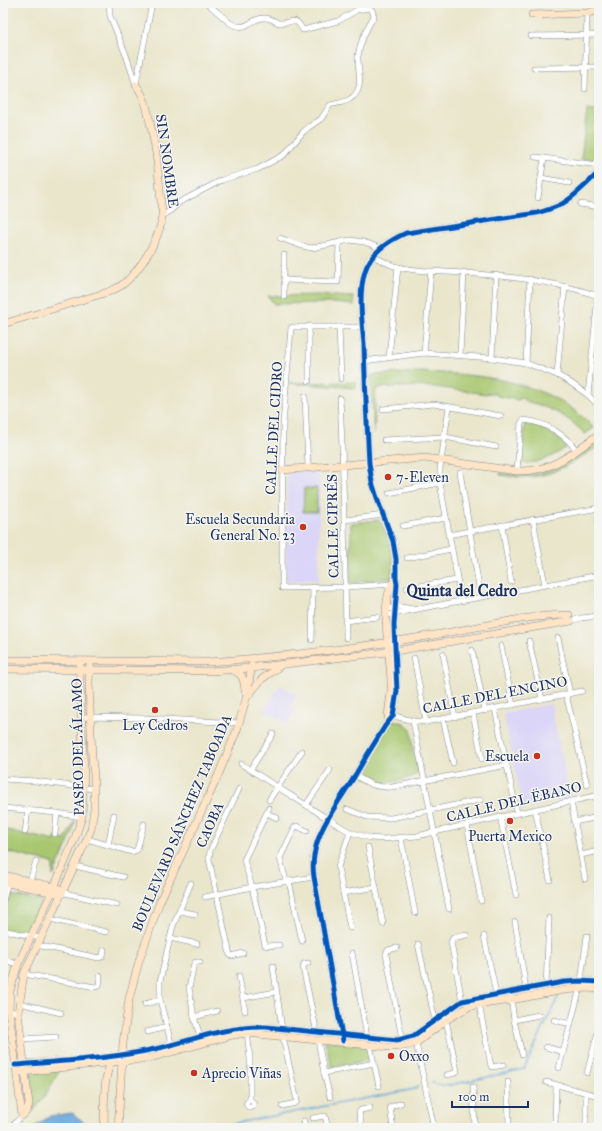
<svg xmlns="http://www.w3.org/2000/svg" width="602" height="1131" font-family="'IM FELL Great Primer',serif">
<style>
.built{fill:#dbd6f7}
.green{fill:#a8c76f;stroke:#627b66}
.water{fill:#67a6d9;stroke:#416a9c}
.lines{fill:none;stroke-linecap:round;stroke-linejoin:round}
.stream{stroke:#67a6d9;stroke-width:1.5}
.street-casing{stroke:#828a95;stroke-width:6}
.secondary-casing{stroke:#828a95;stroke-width:8}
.street{stroke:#fff;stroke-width:5}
.secondary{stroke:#ffe4c6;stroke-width:7}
.cycleway-casing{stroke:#f6f6f2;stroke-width:8}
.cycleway{stroke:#0057b8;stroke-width:5}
.poi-dot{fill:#c8321e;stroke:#f6f6f2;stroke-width:1.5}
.labels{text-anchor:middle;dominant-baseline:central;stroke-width:3;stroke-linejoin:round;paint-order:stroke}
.street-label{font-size:14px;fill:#1b2f5e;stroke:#f6f6f2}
.poi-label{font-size:14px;fill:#1b2f5e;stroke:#f6f6f2;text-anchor:start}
.quarter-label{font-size:16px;font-weight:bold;fill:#1b2f5e;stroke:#f6f6f2}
</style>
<rect width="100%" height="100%" fill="#f6f6f2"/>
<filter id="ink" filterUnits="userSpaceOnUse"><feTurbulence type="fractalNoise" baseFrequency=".025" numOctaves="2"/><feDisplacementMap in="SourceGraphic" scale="8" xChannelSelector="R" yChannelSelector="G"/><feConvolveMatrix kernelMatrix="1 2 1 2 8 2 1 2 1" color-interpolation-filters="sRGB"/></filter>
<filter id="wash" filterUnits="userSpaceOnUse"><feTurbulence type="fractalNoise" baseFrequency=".012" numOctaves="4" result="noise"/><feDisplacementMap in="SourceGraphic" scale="16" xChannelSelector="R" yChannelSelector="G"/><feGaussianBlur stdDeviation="0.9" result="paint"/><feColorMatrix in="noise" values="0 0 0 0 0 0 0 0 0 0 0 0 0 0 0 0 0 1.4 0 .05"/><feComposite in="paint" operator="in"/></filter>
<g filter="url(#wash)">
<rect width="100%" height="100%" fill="#eae6cc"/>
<!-- built -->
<g class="built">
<polygon points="319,470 319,580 286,581 287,473"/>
<polygon points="280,685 297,695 291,707 296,710 287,724 264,710"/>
<polygon points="551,704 570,798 523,808 503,713"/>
</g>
<!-- green -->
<g class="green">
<polygon points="587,110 599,112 599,161 581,159"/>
<polygon points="320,295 353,297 354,305 333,303 274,304 268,296"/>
<path d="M 416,372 C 479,374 549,379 594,428 L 585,434 C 568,416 549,407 525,401 L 525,399 L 520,398 L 519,400 L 497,396 L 497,394 L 486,393 L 486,394 L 435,387 L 418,386 L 376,388 L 374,434 L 370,375 Z"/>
<polygon points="356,382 356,388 289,383"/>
<path d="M 525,423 C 539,427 559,434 567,447 C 552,457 539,464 520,463 Z"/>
<path d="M 598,439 L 599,441 L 599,449 L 597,447 C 560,470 546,482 500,475 L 500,473 C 509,474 518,475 527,475 C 555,474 576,455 598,439 Z"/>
<polygon points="304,488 317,488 317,512 303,512"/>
<path d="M 379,520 C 387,532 394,551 393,566 C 393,570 392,574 391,578 L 350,583 L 351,523 Z"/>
<path d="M 392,720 L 404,723 L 411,729 L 413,751 L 416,758 L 418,773 C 411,780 387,784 377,782 C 372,781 367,778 362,776 L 361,771 Z"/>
<polygon points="75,821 72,834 53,876 53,863 3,851 3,829 55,841 55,837 65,840"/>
<polygon points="8,894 42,901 26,936 3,931 3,916"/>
<polygon points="325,1041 368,1044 371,1060 332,1067"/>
<polygon points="60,1070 43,1099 33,1111 28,1078 32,1073"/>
</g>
<!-- water -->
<polygon class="water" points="72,1113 85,1123 83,1128 33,1128 50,1116"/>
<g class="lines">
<!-- stream -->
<g class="stream">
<polyline points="432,1083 446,1086 524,1069 558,997"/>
<polyline points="84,1123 102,1124"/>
<polyline points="106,1124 116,1125"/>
<polyline points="120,1126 126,1128"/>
<polyline points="210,1128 415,1089 418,1086"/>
</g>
</g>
</g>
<g filter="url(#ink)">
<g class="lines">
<!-- street casing -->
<g class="street-casing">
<g id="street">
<polyline points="109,3 110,16 126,55 136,85"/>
<polyline points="531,36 599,35"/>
<polyline points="534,68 599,67"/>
<polyline points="136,84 152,3"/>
<polyline points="585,89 587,13"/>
<polyline points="535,157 599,165"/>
<polyline points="541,178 569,183"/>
<polyline points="538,198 544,158"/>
<polyline points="580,204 599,207"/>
<path d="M 162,216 L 170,211 L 180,202 L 222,180 L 258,169 L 284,155 L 303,132 L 309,127 L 321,119 L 330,105 C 336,103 345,103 350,99 C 366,89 357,71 358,56 C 360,42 366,29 374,16 L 372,10 L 369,8 L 357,10 L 338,21 L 303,30 C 301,27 299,24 297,22 C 292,19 284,24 279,23 C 273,21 270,17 264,18 C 250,18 247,33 230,23 L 207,3"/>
<polyline points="280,238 302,246 312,248 350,240 364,242 381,248"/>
<polyline points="284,255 284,297"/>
<path d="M 373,256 C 381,260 389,265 398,267 C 423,273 451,271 477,274 C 519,277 559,283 599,296"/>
<polyline points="284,280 338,282 339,242"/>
<polyline points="339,327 341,379"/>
<polyline points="363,327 293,327 291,328 283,424 282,588 346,587 394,584"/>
<polyline points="424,353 431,271"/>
<polyline points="460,355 464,272"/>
<polyline points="389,357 398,267"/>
<polyline points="492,358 496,275"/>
<polyline points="364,361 424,353 492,358 526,363 557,375 568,381 588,395 599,406"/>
<polyline points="526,363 530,279"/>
<polyline points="557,375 565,286"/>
<polyline points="309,381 309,326"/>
<polyline points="588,395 598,296"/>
<polyline points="305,396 308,467"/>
<path d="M 340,398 C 344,478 345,558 346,638"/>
<polyline points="449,407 440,468 440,483 461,600"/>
<polyline points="383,409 434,404 501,416"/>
<polyline points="384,440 445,437 496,447"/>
<path d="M 517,471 L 521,423 L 524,420 C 545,422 565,434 577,451"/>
<polyline points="460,472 479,587"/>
<polyline points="389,493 440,483"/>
<polyline points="598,518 599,526"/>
<polyline points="533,519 545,585"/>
<polyline points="345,520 384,515"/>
<polyline points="502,525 511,582"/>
<polyline points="403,526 446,518"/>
<polyline points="448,535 599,508"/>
<polyline points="407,558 451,549"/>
<polyline points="407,588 457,580"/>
<polyline points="386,609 401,607 413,609"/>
<polyline points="386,615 599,575"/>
<polyline points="345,621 377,617"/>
<polyline points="571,621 581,618 599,616"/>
<polyline points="558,638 570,694"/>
<polyline points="312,640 313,588"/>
<polyline points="529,641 542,699"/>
<polyline points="501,646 513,705"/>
<polyline points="472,650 485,711"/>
<polyline points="443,654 455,717"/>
<polyline points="414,658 426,722"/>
<polyline points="566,694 587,785"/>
<polyline points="495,709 517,813"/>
<polyline points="473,713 482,759"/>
<polyline points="391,715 413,721 426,722 582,691"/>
<polyline points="81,717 145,718 239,723"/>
<polyline points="443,719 453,763"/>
<polyline points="413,721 449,909"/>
<polyline points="241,764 328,819 350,832 370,838 383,839 417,836 599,795"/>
<polyline points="251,769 273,734"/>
<path d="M 355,775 C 369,784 375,788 392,787 L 507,765"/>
<polyline points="3,779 35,781 94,789"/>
<polyline points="239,789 210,851 209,859 230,955 232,956 243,953"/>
<polyline points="269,800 302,751"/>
<polyline points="571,801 585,879"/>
<polyline points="306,805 330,770"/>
<polyline points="3,808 57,813 82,817"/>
<polyline points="269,808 244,860 252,887 265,945 267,946 279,945"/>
<polyline points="347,809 367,817 391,818 480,800"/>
<polyline points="535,809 550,880"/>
<polyline points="267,813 277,818"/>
<polyline points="500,816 516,895"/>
<polyline points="574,822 599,817"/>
<polyline points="467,825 481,901"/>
<polyline points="25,832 28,810"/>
<polyline points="350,832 338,867 350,928"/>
<polyline points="55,834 57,813"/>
<polyline points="401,838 415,913"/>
<polyline points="87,839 132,852 137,850 144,824"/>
<polyline points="108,845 114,815"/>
<polyline points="368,847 383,924"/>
<polyline points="581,855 599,851"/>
<polyline points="3,858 4,853"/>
<polyline points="75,866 123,877"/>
<polyline points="30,881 36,861"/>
<polyline points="286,881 280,858 295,827 297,826 307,831"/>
<polyline points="289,881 302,941"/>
<polyline points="343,893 376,887"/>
<polyline points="61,895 65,893 117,905"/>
<polyline points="205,897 252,887 314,877"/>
<polyline points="3,901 8,881"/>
<polyline points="180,911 195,914"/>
<polyline points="50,919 106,932"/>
<polyline points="515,922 526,989"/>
<polyline points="3,930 40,938"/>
<polyline points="484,936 496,994"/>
<polyline points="170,938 197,944"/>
<polyline points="418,944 435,1020"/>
<polyline points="36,945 99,958 103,956 104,950"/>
<polyline points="397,948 388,950 386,954 400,1028 403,1039"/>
<polyline points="352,953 367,1037"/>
<polyline points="3,960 18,964"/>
<polyline points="200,962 196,962 194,963 189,988 194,1017 201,1039"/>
<polyline points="308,963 304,964 303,968 317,1033"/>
<polyline points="273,966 282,1029"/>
<polyline points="24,974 95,987 99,986 100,976"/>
<polyline points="239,976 245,1011"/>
<polyline points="546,986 549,918"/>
<polyline points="243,998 276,992"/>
<polyline points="511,998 514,1020 522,1054"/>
<polyline points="462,1001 451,942 453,938 466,935"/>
<polyline points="19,1003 61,1013"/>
<polyline points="145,1004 160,1000"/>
<polyline points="479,1004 491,1066 492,1067 504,1065"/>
<polyline points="3,1009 18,1013"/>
<polyline points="194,1017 217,1011"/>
<polyline points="446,1020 457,1071 455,1073 447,1075"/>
<polyline points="514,1020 539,1015"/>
<polyline points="554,1020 571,1024"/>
<polyline points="247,1031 250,1059 250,1101"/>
<polyline points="147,1032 167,1027"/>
<polyline points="22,1039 56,1037"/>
<polyline points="318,1040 324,1073 330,1097"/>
<polyline points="416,1043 434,1128"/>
<polyline points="370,1045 379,1086"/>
<polyline points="172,1047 160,1000 160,981 173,926 191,883"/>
<polyline points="546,1047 563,1052"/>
<polyline points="559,1068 580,988 587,936"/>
<polyline points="324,1073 374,1063"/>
<polyline points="587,1073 599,1028"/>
<polyline points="508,1082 509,1128"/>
<polyline points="546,1082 599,1096"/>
<polyline points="473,1087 475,1128"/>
<circle cx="250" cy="1104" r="3.5"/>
<polyline points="282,1106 296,1103 297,1101 283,1037"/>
<polyline points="313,1118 325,1116 328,1128"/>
<polyline points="304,1121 305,1128"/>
<polyline points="10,1128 22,1116"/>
<polyline points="362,1128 359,1112 361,1110 370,1108"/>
<polyline points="393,1128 390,1107 401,1103"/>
<polyline points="555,1128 556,1085"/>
<polyline points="586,1128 586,1093"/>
</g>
</g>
<!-- secondary casing -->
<g class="secondary-casing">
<g id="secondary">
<polyline points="532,15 587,13 599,10"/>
<path d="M 3,324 L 108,292 C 112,290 118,288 122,285 C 139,272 161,238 162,215 C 163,211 161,207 161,203 C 159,181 158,159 153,137 C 149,119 147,99 136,85"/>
<path d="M 282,470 L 425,458 L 517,471 C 552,472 572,454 599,434"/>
<path d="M 3,660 L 208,662 C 283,657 359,648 434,635 C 477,628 526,615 569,615"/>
<polyline points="80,662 80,683 84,775 82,817 75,838 52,892 18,964 10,991 9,1010 22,1116 27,1111 29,1104 18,1013 24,974 87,839 91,829 94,809 94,775 92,758 89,683 90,662"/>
<polyline points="3,669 211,671 251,668 395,651 571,621"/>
<path d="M 232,670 C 243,673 244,680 245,691"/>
<polyline points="247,697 262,679 280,666"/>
<path d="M 388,720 C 388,708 392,696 391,683 C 391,655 377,600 396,578"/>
<polyline points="3,875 58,888"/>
<polyline points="3,882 56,893"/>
<path d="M 343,1041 L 314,877 C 308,840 334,809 353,779 C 363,761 374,744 385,726 L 393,716 L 397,691 L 394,625 L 397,584 L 396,578 L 396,559 L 393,541 L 379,504 L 372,482 L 369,463 C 367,423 365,384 364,344 C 362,321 358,294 365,271 C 371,252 388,241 406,233 L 537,213 C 545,211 553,208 560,205 C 575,197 587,183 599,172"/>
<path d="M 21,1064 C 66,1061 112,1059 155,1049 C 194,1040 224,1026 266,1027 L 398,1040 L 413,1036 L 462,1001 L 564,982 L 580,981 L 599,982"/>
<polyline points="22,1072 150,1058 233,1035 247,1033 390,1047 405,1046 416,1043 446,1020 470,1006 511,1000 564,990 587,988 599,989"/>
<path d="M 104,1128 C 105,1109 102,1077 112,1061"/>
<polyline points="118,1128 123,1043 129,999 139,961 160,901 217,778 237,730 246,699 252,665"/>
</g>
</g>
<!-- street -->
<use href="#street" class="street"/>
<!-- secondary -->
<use href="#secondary" class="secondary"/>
<!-- cycleway casing -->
<g class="cycleway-casing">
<g id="cycleway">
<path d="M 343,1041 L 314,877 C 308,840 334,809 353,779 C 363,761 374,744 385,726 L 393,716 L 397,691 L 394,625 L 397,584 L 396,578 L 396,559 L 393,541 L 379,504 L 372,482 L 369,463 C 367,423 365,384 364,344 C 362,321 358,294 365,271 C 371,252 388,241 406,233 L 537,213 C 545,211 553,208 560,205 C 575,197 587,183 599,172"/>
<path d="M 15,1065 C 61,1061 110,1059 155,1049 C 194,1040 224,1026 266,1027 L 398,1040 L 413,1036 L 462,1001 L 564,982 L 580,981 L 599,982"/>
</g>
</g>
<!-- cycleway -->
<use href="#cycleway" class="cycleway"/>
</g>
</g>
<!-- markers -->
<g class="poi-dot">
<circle cx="388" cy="477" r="4"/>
<circle cx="303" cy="527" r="4"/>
<circle cx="155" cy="710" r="4"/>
<circle cx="537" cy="756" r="4"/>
<circle cx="510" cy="821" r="4"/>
<circle cx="391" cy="1056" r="4"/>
<circle cx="194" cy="1073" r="4"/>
</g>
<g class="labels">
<!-- street labels -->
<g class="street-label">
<text transform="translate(167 161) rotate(82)">SIN NOMBRE</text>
<text transform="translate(274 428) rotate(-87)">CALLE DEL CIDRO</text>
<text transform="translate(333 526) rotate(-91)">CALLE CIPRÉS</text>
<text transform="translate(495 695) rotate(-11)">CALLE DEL ENCINO</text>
<text transform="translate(78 747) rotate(-91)">PASEO DEL ÁLAMO</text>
<text transform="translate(514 802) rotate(-13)">CALLE DEL ËBANO</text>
<text transform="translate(182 823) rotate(-67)">BOULEVARD SÁNCHEZ TABOADA</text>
<text transform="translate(210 825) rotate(-66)">CAOBA</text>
</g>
<!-- poi labels -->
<g class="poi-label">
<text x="396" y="477">7-Eleven</text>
<text x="295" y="519" text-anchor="end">Escuela Secundaria<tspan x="295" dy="16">General No. 23</tspan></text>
<text x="155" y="725" text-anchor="middle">Ley Cedros</text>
<text x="529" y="756" text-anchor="end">Escuela</text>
<text x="510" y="836" text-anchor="middle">Puerta Mexico</text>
<text x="399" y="1056">Oxxo</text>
<text x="202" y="1073">Aprecio Viñas</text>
</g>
<!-- quarter labels -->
<g class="quarter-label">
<text x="462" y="590">Quinta del Cedro</text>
</g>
</g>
<!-- margin -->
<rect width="602" height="1131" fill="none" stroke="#f6f6f2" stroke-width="16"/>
<!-- scale -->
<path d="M452 1101v6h76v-6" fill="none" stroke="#1b2f5e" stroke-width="2"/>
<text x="458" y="1101" font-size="12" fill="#1b2f5e" stroke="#f6f6f2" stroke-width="3" paint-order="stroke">100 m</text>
</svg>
